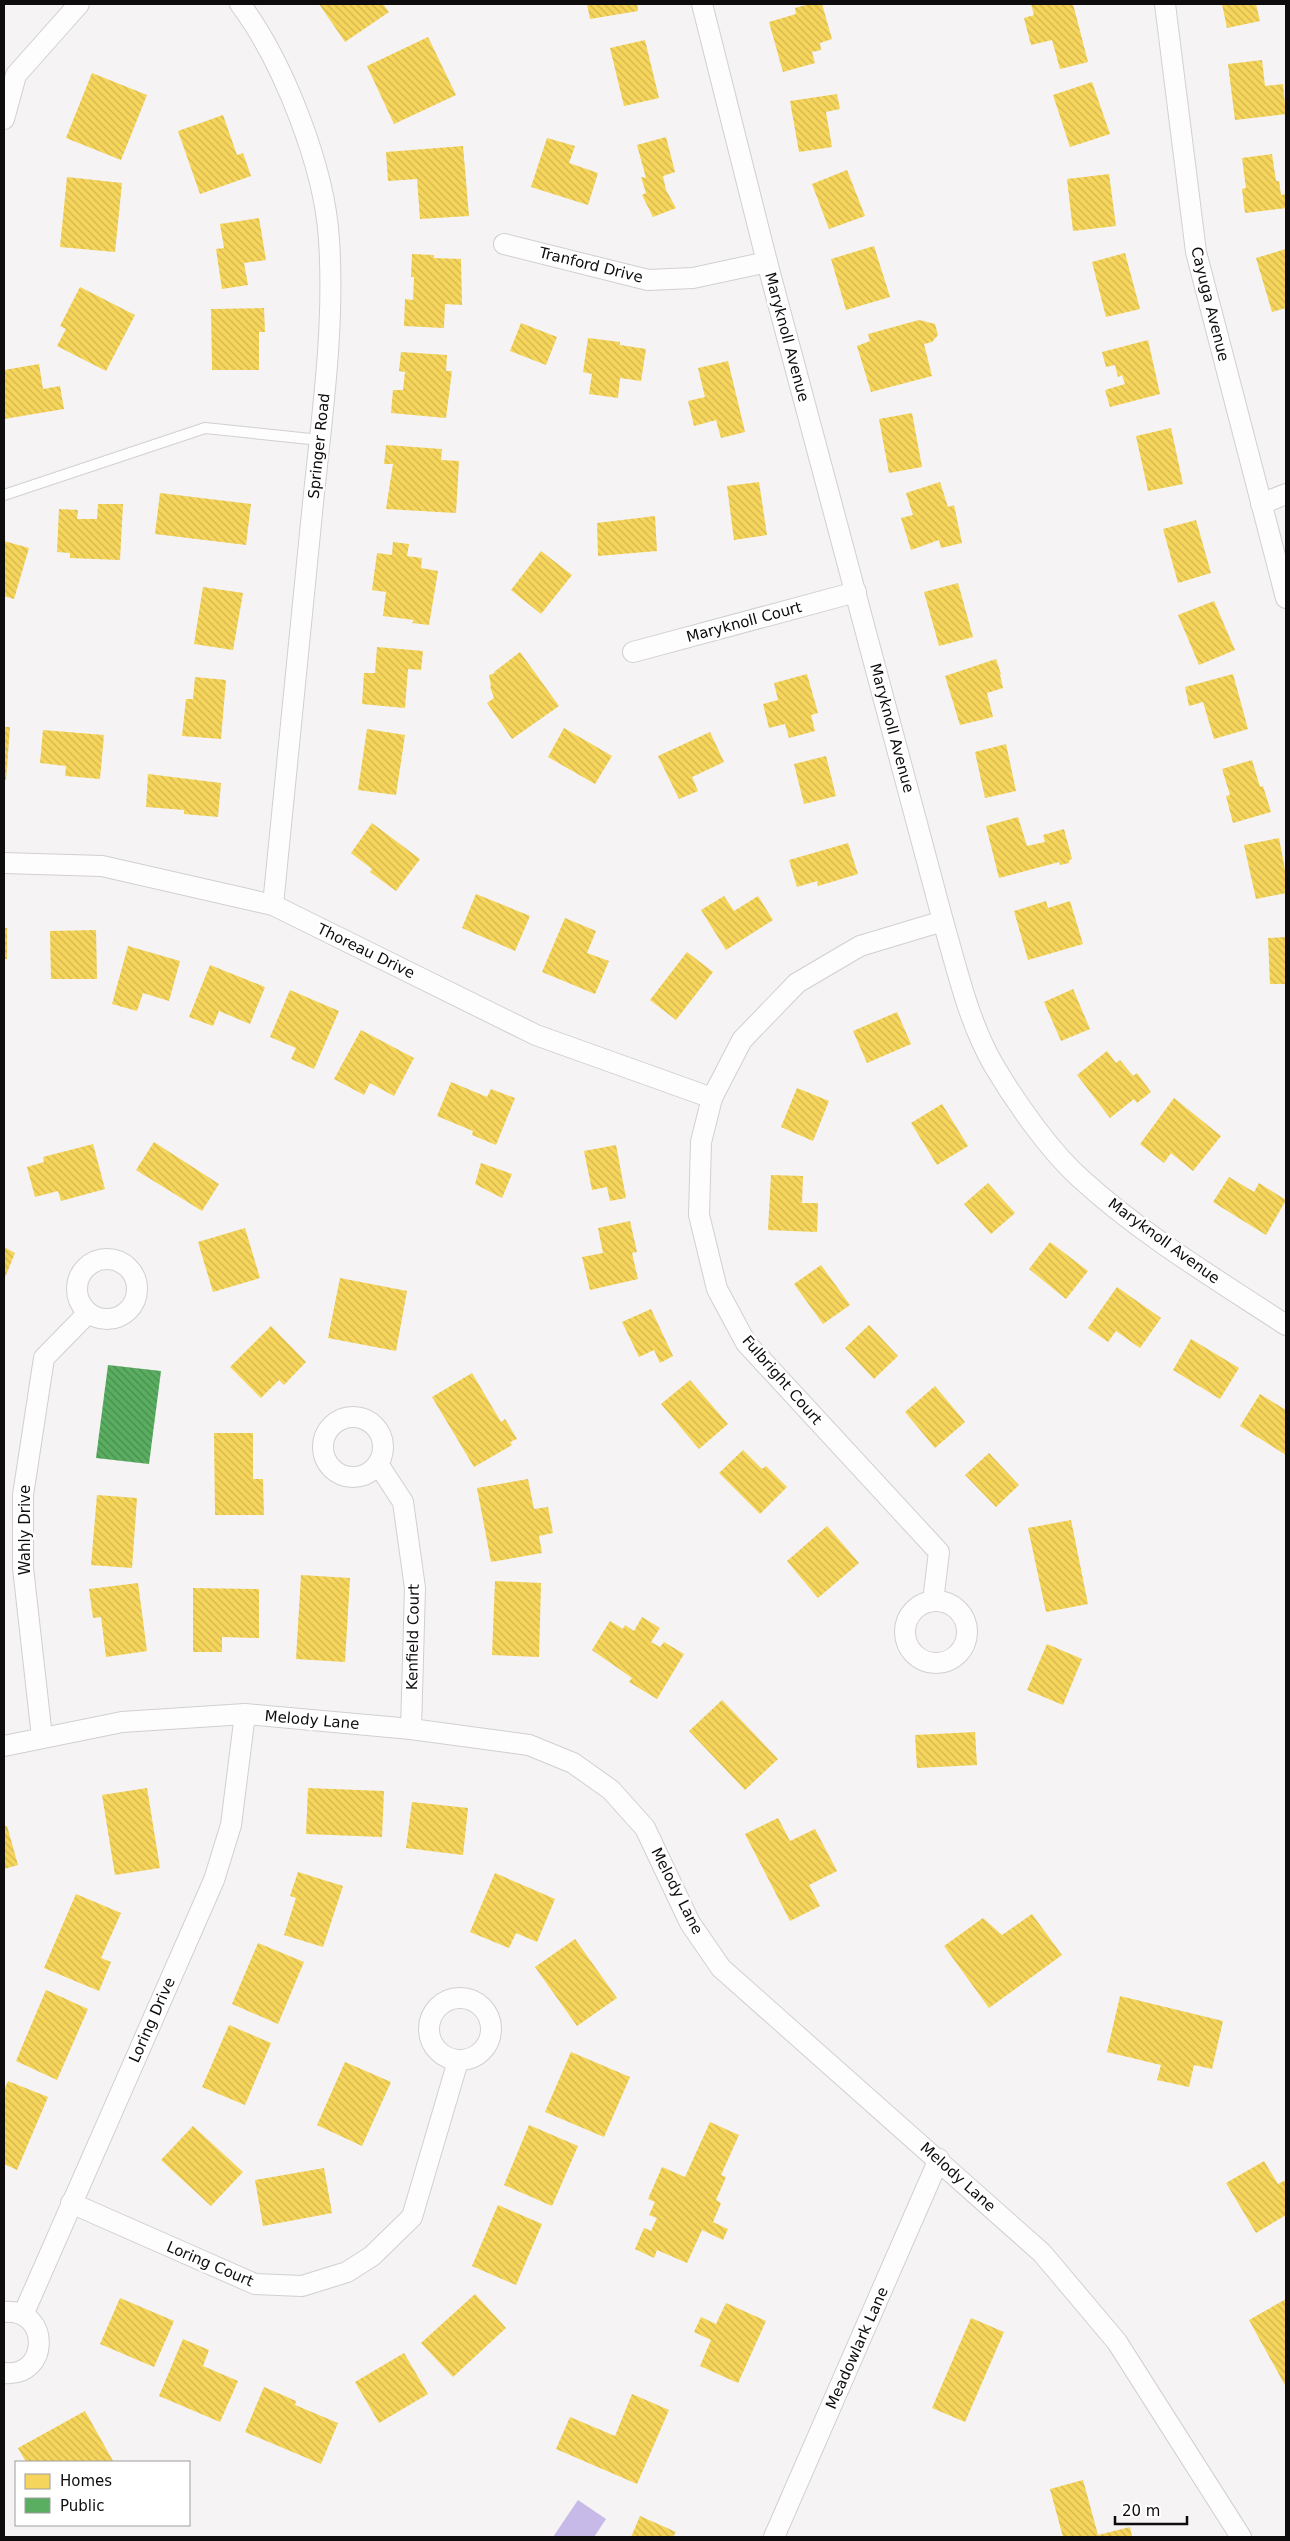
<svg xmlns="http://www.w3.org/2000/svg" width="1290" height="2541" font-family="'DejaVu Sans',sans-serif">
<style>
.water{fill:#c7bae9}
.homes{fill:url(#homes-back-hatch)}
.public{fill:url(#public-back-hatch)}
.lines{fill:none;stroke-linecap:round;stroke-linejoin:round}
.service-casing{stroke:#d1d0d0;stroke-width:12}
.minor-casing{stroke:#d1d0d0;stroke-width:22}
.service{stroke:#fefdfd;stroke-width:10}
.minor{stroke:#fefdfd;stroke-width:20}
.labels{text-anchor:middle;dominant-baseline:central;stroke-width:5;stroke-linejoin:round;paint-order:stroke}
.street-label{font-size:15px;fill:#0e0c0d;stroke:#fff}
</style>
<defs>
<pattern id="homes-back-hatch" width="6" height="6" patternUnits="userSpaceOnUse" patternTransform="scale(1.25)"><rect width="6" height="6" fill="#f6d55c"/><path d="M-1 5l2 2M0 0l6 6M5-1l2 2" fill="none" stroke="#d2b64f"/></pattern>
<pattern id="public-back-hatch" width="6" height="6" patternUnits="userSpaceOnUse" patternTransform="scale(1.25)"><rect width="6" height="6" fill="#5aae61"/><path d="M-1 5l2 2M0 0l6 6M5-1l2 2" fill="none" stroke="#498c4e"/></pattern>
</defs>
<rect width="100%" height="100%" fill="#f5f3f4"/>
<!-- water -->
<polygon class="water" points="578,2500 606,2519 594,2537 553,2537"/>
<!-- homes -->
<g class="homes">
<polygon points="319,4 383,4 389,12 345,42"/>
<polygon points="587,4 637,4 638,11 590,19"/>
<polygon points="810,4 822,4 832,39 820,43 821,50 812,52 815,63 783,72 769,22 796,14 795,8"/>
<polygon points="1031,4 1073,4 1088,62 1060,69 1052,40 1031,45 1024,18 1034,15"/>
<polygon points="1222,4 1256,4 1260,21 1227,28"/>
<polygon points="428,37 456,95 394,124 367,66"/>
<polygon points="645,40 659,98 624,106 610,48"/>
<polygon points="1262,60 1265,86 1283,84 1286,114 1235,120 1228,64"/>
<polygon points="92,73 147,95 121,160 66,138"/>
<polygon points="1092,82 1110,134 1070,147 1053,95"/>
<polygon points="837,94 840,109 826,112 832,147 799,152 790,101"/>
<polygon points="223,115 237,155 243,153 251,176 200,194 178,131"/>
<polygon points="666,137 675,172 663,176 666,190 676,208 653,217 642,195 646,193 641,177 646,178 637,145"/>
<polygon points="547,138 575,146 569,163 598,173 588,205 531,187"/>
<polygon points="463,146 469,216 420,219 417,179 388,181 386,152"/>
<polygon points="1272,154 1276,181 1279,181 1281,195 1286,194 1286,208 1245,213 1242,189 1246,188 1242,158"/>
<polygon points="847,170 865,216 829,229 812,184"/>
<polygon points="1109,174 1116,226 1073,231 1067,179"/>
<polygon points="67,177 122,183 115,252 60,247"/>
<polygon points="259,218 266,260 244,263 248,285 222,289 216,249 224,248 220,224"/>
<polygon points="874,246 890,297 846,310 831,259"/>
<polygon points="1286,249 1286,308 1272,312 1256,258"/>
<polygon points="1125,253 1140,309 1106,317 1092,262"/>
<polygon points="412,254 434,255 434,258 461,259 462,305 445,304 444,328 404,326 405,299 413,300 414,277 411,277"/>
<polygon points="80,287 135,315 106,371 57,346 66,329 60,326"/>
<polygon points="264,308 265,332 259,332 259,370 212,370 211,309"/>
<polygon points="919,320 935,324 938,335 932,342 924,344 932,376 871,392 857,346 870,341 868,334"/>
<polygon points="521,323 557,337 546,365 510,351"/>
<polygon points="588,338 620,342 620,345 646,349 641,381 620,378 618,398 589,394 592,374 583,372"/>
<polygon points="1148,340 1160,394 1110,407 1105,390 1125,384 1122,375 1118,377 1115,365 1106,367 1102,352"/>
<polygon points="401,352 447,355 446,371 452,371 446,418 391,413 393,390 403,390 405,372 399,371"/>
<polygon points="728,361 745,432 721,438 716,420 694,426 688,401 705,397 698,368"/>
<polygon points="39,364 43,389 60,386 64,409 4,419 4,370"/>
<polygon points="912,413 922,467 889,473 879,419"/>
<polygon points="1171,428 1183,484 1148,491 1136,436"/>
<polygon points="386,445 442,449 441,460 459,461 456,513 386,509 393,464 384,464"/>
<polygon points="759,482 767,535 734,540 727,486"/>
<polygon points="940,482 948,507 954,505 962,543 941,548 939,540 911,550 901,518 913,515 906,493"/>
<polygon points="160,493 251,504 246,545 155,534"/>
<polygon points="98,504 123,504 120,560 70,558 70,553 57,552 59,509 78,510 77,519 97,519"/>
<polygon points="655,516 657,551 598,556 597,523"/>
<polygon points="1196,520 1211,573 1178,583 1163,529"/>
<polygon points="4,541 29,548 14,599 4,596"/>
<polygon points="393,542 409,544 407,556 422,558 421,568 438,571 429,625 412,623 414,620 383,616 386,592 372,590 377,553 392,555"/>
<polygon points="541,551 572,575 541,614 511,590"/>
<polygon points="958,583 973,637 939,646 924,592"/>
<polygon points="203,587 243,593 233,650 194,644"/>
<polygon points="1214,601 1235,650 1199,665 1178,615"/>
<polygon points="377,647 423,651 421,670 408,669 405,708 362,704 364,673 375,673"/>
<polygon points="520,652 559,706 512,739 487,703 494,698 490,687 491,686 489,675 495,673 494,672"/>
<polygon points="996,659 1001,674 1000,675 1003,688 987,693 993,717 960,725 945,676"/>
<polygon points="807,674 818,713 811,715 815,731 789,738 785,724 769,728 763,704 778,700 774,683"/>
<polygon points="1233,674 1248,729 1214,739 1203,702 1189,706 1185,687"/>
<polygon points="195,677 226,680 221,739 182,736 186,699 193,699"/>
<polygon points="4,727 10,727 6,780 4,780"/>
<polygon points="564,728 612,756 595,784 548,757"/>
<polygon points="367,729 405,735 396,795 358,790"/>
<polygon points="43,730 104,735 100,779 65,776 66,766 40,763"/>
<polygon points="710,732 724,762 692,777 698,791 679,799 658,756"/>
<polygon points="1006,744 1016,791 985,798 975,752"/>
<polygon points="826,756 836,796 804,804 794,764"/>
<polygon points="1252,760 1260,787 1263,786 1271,812 1233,823 1226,796 1230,795 1222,769"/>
<polygon points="148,774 221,783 218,817 184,814 184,810 146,807"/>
<polygon points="1018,817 1027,846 1045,842 1043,835 1064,829 1072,859 1069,860 1069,863 1060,865 1059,862 999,878 986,826"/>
<polygon points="372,823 420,859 396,891 370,872 372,869 351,853"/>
<polygon points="1279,838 1286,875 1286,893 1256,899 1244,845"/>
<polygon points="848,843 858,874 818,886 817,881 797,887 789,860"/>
<polygon points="476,894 530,916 515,951 462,928"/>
<polygon points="724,896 734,911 758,896 773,920 726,950 701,910"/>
<polygon points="1046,901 1048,908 1070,901 1083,944 1028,960 1014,911"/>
<polygon points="565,918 596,931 587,953 609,961 595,994 542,972"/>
<rect x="4" y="928" width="3" height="31"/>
<polygon points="96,930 97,979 51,979 50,931"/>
<polygon points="1286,937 1286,984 1270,984 1268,938"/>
<polygon points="128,946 180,961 169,1001 143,993 137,1011 112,1004"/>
<polygon points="687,952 713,972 676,1020 650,1000"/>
<polygon points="210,965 265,987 250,1024 219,1011 213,1026 189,1017"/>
<polygon points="1073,989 1090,1029 1061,1041 1044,1002"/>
<polygon points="290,990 339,1011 314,1069 291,1059 296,1048 270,1037"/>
<polygon points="897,1012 911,1044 867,1063 853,1031"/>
<polygon points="361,1030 414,1058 394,1096 370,1083 364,1095 334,1079"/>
<polygon points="1107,1051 1116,1063 1120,1060 1133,1076 1137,1073 1151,1092 1137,1103 1134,1099 1110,1118 1077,1075"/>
<polygon points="451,1082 487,1097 491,1089 515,1098 496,1145 472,1135 473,1131 437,1116"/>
<polygon points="797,1088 829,1101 813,1141 781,1127"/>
<polygon points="1174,1098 1221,1136 1193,1171 1171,1153 1164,1163 1140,1144"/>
<polygon points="942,1104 968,1146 937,1165 911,1123"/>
<polygon points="154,1142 219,1184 202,1211 136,1170"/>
<polygon points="93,1144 105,1189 61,1201 58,1191 35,1197 27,1167 44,1162 43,1157"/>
<polygon points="616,1145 626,1198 610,1201 607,1187 592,1190 584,1151"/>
<polygon points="481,1163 512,1174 502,1198 475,1184"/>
<polygon points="771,1175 803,1176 802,1203 818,1203 817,1232 768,1230"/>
<polygon points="1229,1177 1254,1192 1259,1183 1286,1200 1266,1235 1213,1202"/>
<polygon points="988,1183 1015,1213 991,1234 964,1204"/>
<polygon points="630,1221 637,1252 632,1253 638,1279 590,1290 582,1257 603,1253 598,1228"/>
<polygon points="245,1228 260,1278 213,1292 198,1242"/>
<polygon points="1050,1242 1088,1271 1066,1299 1029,1269"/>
<polygon points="4,1247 15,1253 4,1280"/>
<polygon points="821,1265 850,1305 823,1324 794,1284"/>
<polygon points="340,1278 407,1291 396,1351 328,1338"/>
<polygon points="1117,1287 1161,1318 1140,1348 1116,1331 1108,1342 1088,1328"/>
<polygon points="651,1309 673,1356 660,1363 654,1350 639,1357 622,1322"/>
<polygon points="869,1325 898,1356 874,1379 845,1348"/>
<polygon points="271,1326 306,1362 284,1385 279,1380 261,1398 230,1367"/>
<polygon points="1191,1339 1239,1368 1220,1399 1173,1370"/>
<polygon points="472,1373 501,1422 505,1419 517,1439 510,1442 512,1445 474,1467 432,1397"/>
<polygon points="690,1380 728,1424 699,1449 661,1404"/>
<polygon points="935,1386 965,1422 935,1448 905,1412"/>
<polygon points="1260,1394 1286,1410 1286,1455 1240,1426"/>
<polygon points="214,1433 253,1433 253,1479 263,1479 264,1515 215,1515"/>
<polygon points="743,1450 762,1469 766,1466 787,1487 760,1514 719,1473"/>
<polygon points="989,1453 1019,1485 996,1507 965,1475"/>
<polygon points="528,1479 534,1509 548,1507 553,1533 539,1536 542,1553 491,1562 477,1488"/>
<polygon points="97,1495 137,1498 132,1568 91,1565"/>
<polygon points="1071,1520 1088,1604 1046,1612 1028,1528"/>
<polygon points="827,1526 859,1563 818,1598 787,1561"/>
<polygon points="301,1575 350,1578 345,1662 296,1659"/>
<polygon points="495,1581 541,1583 539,1657 492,1655"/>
<polygon points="138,1583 147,1651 106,1657 101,1617 93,1618 89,1589"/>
<polygon points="193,1588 259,1589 259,1638 222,1637 222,1652 193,1652"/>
<polygon points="642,1617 660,1628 651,1642 660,1647 664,1642 684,1654 657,1699 629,1682 632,1678 592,1650 610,1621 623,1629 625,1625 634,1631"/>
<polygon points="1047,1644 1082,1659 1063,1705 1027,1690"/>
<polygon points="722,1700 778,1759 745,1790 689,1731"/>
<polygon points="975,1732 977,1765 917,1768 915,1735"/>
<polygon points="147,1788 160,1868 115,1875 102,1795"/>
<polygon points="308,1788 384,1791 382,1837 306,1834"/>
<polygon points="412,1802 468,1808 463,1855 406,1848"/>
<polygon points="778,1818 790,1841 815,1829 837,1871 809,1885 820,1906 790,1921 745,1834"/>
<polygon points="4,1826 7,1826 18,1865 4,1869"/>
<polygon points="298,1872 343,1886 323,1947 284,1935 296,1898 290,1896"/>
<polygon points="495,1873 555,1899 537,1942 516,1933 509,1948 470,1932"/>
<polygon points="76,1894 121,1913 101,1958 111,1962 99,1991 44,1968"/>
<polygon points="1032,1914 1062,1955 989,2008 944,1946 983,1918 1002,1935"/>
<polygon points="575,1939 617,1998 577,2026 535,1967"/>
<polygon points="258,1943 304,1962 278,2024 232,2004"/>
<polygon points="46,1990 88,2009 57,2080 16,2061"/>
<polygon points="1120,1996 1223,2021 1212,2069 1194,2065 1189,2087 1157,2080 1161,2065 1107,2052"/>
<polygon points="229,2025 271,2043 245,2105 202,2087"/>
<polygon points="571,2052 630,2077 604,2137 545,2112"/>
<polygon points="345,2062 391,2082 362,2146 317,2125"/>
<polygon points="8,2081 48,2097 17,2170 4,2164 4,2091"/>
<polygon points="710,2122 739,2135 721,2175 726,2177 716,2200 721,2203 713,2222 728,2229 723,2240 702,2230 687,2263 657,2250 654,2258 635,2249 644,2228 651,2231 657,2218 649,2215 655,2202 648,2199 662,2167 685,2177"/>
<polygon points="529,2125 578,2146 552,2206 504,2185"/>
<polygon points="193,2126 243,2172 211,2206 161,2160"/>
<polygon points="1264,2161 1278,2184 1286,2180 1286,2215 1256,2233 1226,2183"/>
<polygon points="324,2168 332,2213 263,2226 255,2180"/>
<polygon points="498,2205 542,2224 516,2285 472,2266"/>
<polygon points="475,2294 506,2328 453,2377 421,2343"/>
<polygon points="120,2298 174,2321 154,2367 100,2344"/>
<polygon points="1286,2299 1286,2387 1249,2320"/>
<polygon points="726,2303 766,2321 738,2383 700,2366 711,2340 694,2332 701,2317 716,2324"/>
<polygon points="971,2318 1004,2332 965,2422 932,2408"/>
<polygon points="183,2339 209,2350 203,2366 238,2381 220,2422 159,2396"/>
<polygon points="404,2353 428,2394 379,2423 355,2382"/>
<polygon points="264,2387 296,2401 295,2405 338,2423 321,2464 245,2432"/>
<polygon points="632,2394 669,2410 637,2484 556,2449 570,2417 615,2436"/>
<polygon points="85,2411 113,2461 26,2462 18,2448"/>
<polygon points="1083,2480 1098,2535 1130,2527 1132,2537 1063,2537 1050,2489"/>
<polygon points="640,2516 676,2532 673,2537 631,2537"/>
</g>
<!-- public -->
<polygon class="public" points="108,1365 161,1371 149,1464 96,1458"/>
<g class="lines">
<!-- service casing -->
<g class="service-casing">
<polyline id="service" points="4,495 205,428 320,440"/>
</g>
<!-- minor casing -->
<g class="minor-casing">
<g id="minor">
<path d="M 240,4 C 283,61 325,168 329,240 C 335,331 321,422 312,513 C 299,643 286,774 273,905"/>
<path d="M 702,4 L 767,262 L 943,921 C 957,969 968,1020 993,1064 C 1014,1100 1049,1150 1080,1178 C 1142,1235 1216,1279 1286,1325"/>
<polyline points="1165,4 1196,252 1286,598"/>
<polyline points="4,119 16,75 79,4"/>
<polyline points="504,244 648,280 693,278 767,262"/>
<polyline points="1261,504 1286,494"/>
<polyline points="633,652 856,592"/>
<polyline points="4,863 102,866 273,905 536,1035 712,1098"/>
<circle cx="107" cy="1289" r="30"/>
<circle cx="353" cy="1447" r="30"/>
<polyline points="378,1464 403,1502 415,1588 411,1729"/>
<circle cx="936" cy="1632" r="31"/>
<polyline points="933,1601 939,1552 746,1343 717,1289 699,1215 701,1142 712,1098 742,1040 797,983 860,946 943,921"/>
<polyline points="42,1737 23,1568 23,1495 44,1358 88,1313"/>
<polyline points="4,1746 122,1722 245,1714 411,1729 529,1745 573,1763 611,1790 645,1828 690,1923 721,1968 1042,2253 1117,2342 1241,2537"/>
<circle cx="460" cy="2029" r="31"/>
<polyline points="71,2203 255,2284 302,2286 347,2272 372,2256 412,2217 458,2061"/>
<path d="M 4,2312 C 51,2308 50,2378 4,2373"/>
<polyline points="23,2315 214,1880 231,1825 245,1714"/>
<polyline points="774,2537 939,2159"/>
</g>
</g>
<!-- service -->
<use href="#service" class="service"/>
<!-- minor -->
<use href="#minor" class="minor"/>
</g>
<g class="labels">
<!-- street labels -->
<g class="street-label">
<text transform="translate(591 265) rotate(14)">Tranford Drive</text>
<text transform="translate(1210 304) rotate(76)">Cayuga Avenue</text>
<text transform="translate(787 337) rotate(75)">Maryknoll Avenue</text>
<text transform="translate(319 446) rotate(-84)">Springer Road</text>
<text transform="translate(744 622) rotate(-15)">Maryknoll Court</text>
<text transform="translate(892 728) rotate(75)">Maryknoll Avenue</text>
<text transform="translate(366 951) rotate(26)">Thoreau Drive</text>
<text transform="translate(1164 1241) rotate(36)">Maryknoll Avenue</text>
<text transform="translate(782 1380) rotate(49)">Fulbright Court</text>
<text transform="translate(25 1530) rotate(-90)">Wahly Drive</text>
<text transform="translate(413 1637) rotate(-89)">Kenfield Court</text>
<text transform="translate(312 1720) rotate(5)">Melody Lane</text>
<text transform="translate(677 1891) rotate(63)">Melody Lane</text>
<text transform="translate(152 2020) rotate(-66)">Loring Drive</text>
<text transform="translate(958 2177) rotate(42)">Melody Lane</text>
<text transform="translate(210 2264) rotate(23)">Loring Court</text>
<text transform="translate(857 2348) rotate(-66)">Meadowlark Lane</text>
</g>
</g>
<!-- border -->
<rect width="1290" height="2541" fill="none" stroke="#0e0c0d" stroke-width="10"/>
<!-- legend -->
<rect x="15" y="2461" width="175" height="65" fill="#ffffff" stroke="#9f9e9e"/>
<rect x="25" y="2474" width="25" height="15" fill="#f6d55c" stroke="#9f9e9e"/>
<text x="60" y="2486" font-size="15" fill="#0e0c0d">Homes</text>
<rect x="25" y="2498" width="25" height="15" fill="#5aae61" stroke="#9f9e9e"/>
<text x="60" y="2511" font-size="15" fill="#0e0c0d">Public</text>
<!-- scale -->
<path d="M1115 2516v8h72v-8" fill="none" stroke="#0e0c0d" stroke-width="2.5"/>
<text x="1122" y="2516" font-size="15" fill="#0e0c0d" stroke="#ffffff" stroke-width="4" paint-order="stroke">20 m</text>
</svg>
